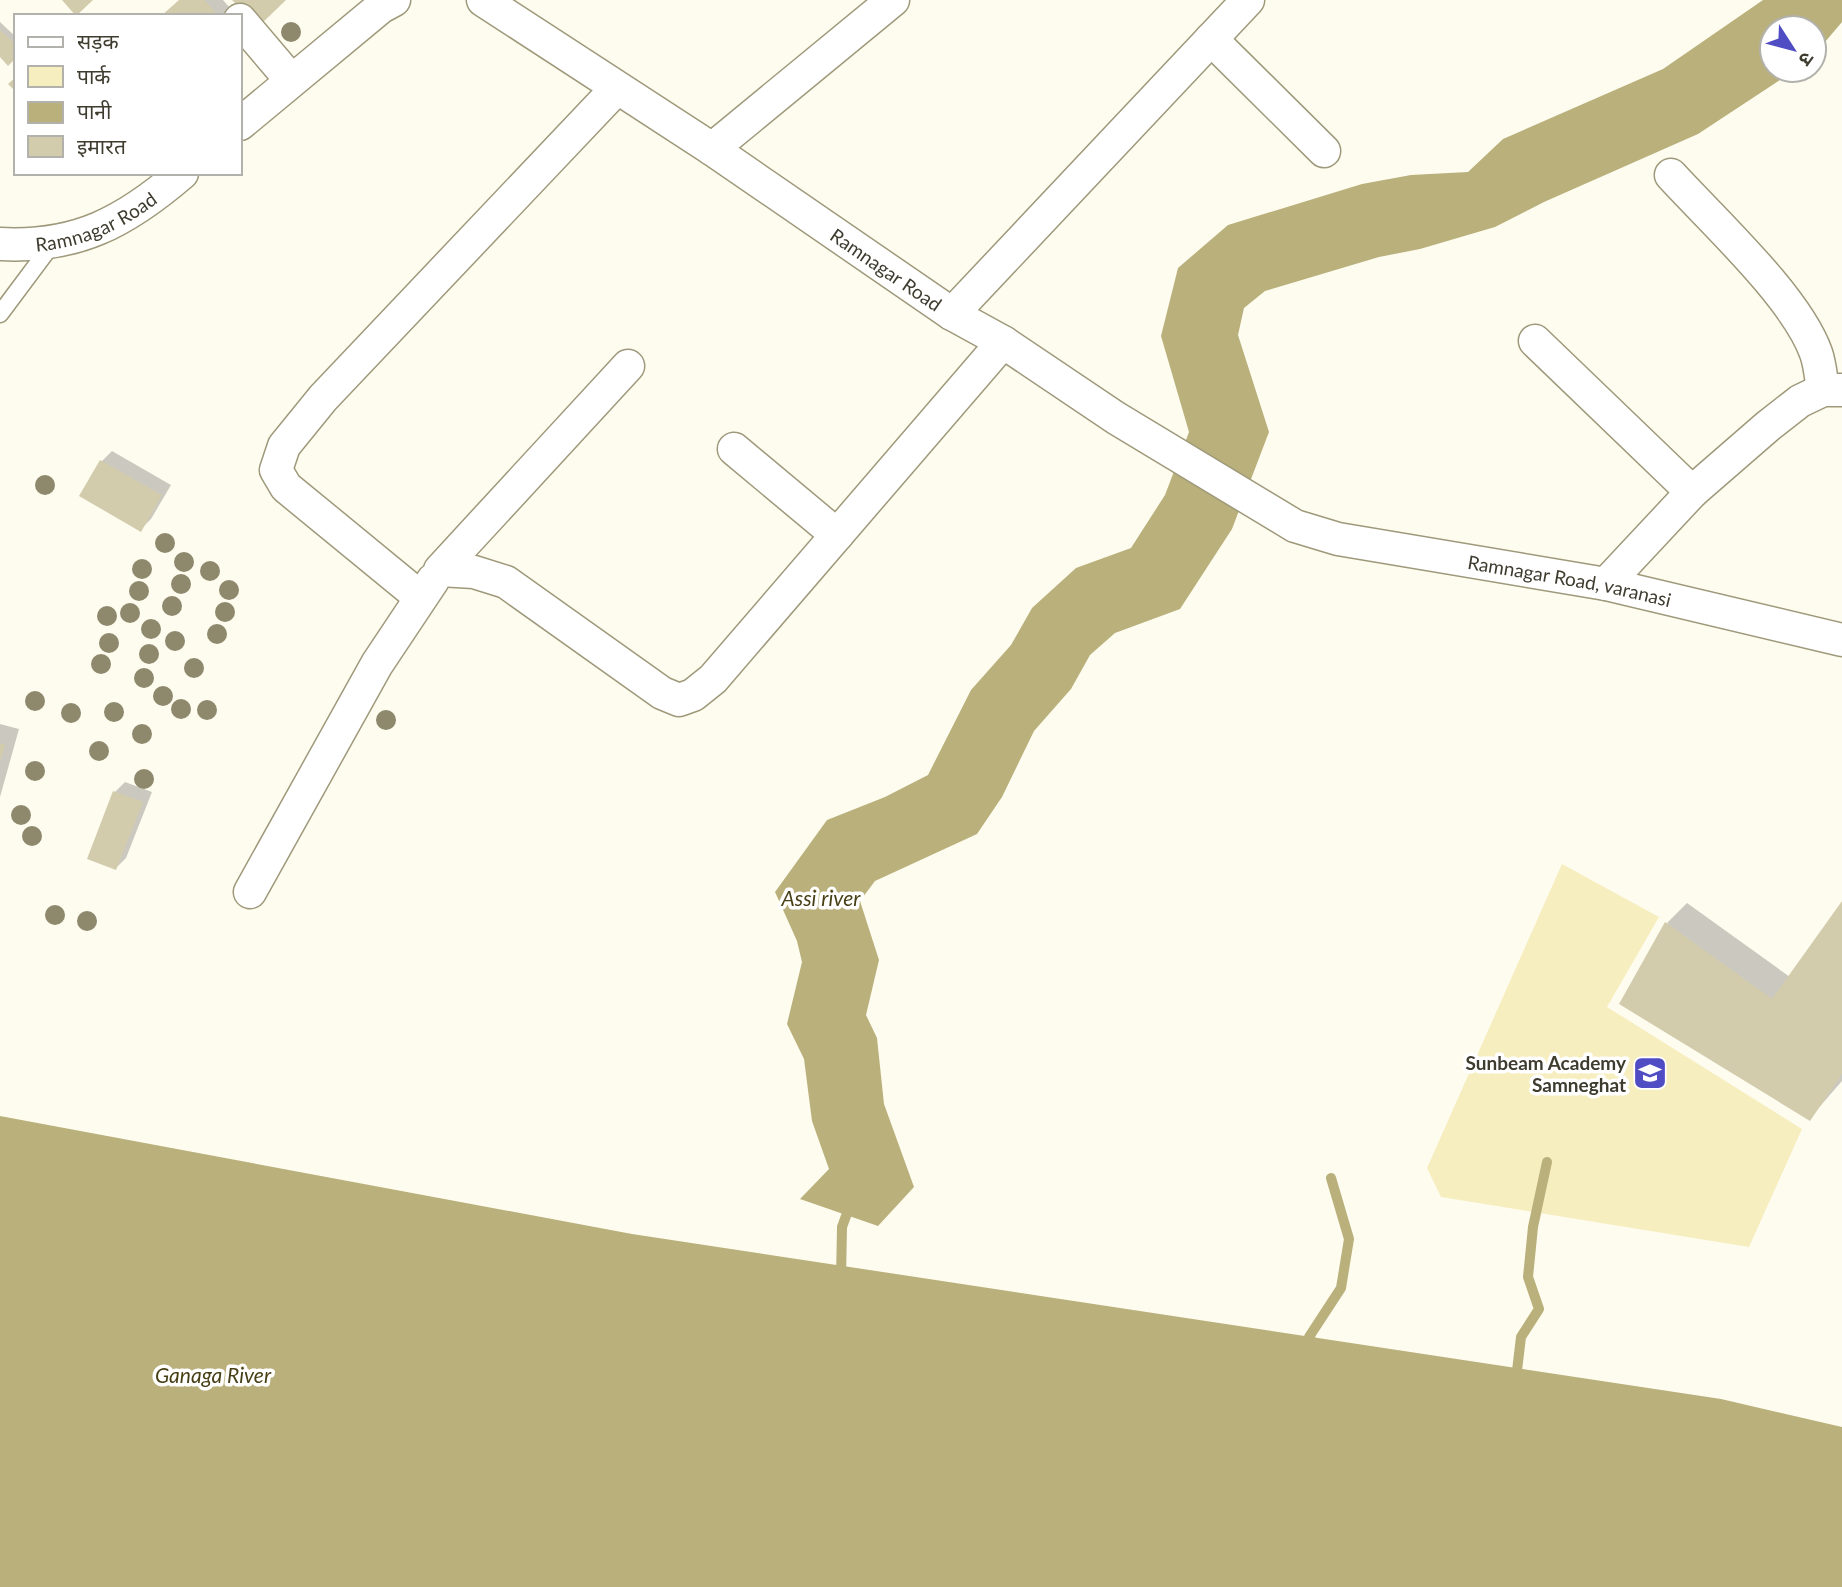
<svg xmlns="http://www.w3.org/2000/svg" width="1842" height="1587" font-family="Lato,'Noto Sans Devanagari',sans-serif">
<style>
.green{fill:#f7eec0}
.water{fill:#bab07c}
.shadow{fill:#0003}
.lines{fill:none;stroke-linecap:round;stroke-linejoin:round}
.stream{stroke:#bab07c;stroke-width:10}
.building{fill:#d2ccad}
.lane-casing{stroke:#9f997b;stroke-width:19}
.street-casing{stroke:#9f997b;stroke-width:35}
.lane{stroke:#fff;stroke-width:16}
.street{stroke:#fff;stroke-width:32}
.tree{fill:#8e886c}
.labels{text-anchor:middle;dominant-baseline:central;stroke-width:7;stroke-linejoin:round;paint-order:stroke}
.street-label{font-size:19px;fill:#3e3b2f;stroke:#fff}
.poi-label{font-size:19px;font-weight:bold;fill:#3e3b2f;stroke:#fff;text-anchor:end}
.water-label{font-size:21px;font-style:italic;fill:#473f15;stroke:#fff}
</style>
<rect width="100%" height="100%" fill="#fefcef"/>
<!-- green -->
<polygon class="green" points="1562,864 1659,917 1607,1007 1802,1129 1749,1247 1441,1197 1427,1168"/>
<!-- water -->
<g class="water">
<polygon points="1763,0 1842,0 1842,22 1814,55 1814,28 1772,28 1772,70 1795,70 1698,134 1544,202 1495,227 1420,249 1379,257 1265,291 1244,308 1238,335 1269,432 1232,529 1180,609 1115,633 1090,655 1071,689 1034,731 1002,797 977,834 875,881 860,901 879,960 866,1015 877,1038 884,1104 914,1187 878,1226 800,1199 829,1169 812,1121 804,1059 787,1024 802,962 797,941 775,892 827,820 885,797 928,775 971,690 1011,645 1032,608 1076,568 1131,548 1165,495 1189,432 1161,336 1178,268 1228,225 1362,184 1411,175 1468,172 1503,139 1663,69"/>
<polygon points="0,1116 632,1234 1721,1399 1842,1427 1842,1587 0,1587"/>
</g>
<!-- shadow -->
<g class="shadow">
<polygon points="180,0 223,0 237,16 163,16"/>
<polygon points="0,22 16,37 16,56 0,55"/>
<polygon points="112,451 171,485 151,519 141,529 82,496 102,461"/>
<polygon points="0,724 19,729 0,797"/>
<polygon points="125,782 152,792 126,858 116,868 89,858 115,792"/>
<polygon points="1687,903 1790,977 1842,904 1842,1081 1809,1119 1667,923"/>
</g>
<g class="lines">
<!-- stream -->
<g class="stream">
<polyline points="841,1279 842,1227 850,1205"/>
<polyline points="1316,1347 1309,1337 1341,1288 1349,1239 1331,1178"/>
<polyline points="1516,1379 1521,1337 1539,1309 1528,1277 1533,1227 1547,1162"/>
</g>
</g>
<!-- building -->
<g class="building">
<polygon points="62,0 93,0 76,16"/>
<polygon points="179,0 205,0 218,16 161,16"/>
<polygon points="232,0 286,0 258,27"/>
<polygon points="0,30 16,45 16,58 8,66 0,57"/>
<polygon points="16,77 16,92 8,84"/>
<polygon points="100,460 162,495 141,532 79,496"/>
<polygon points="0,743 5,745 1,759 0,759"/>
<polygon points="113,791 143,802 116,870 87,859"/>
<polygon points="1842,901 1842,1074 1810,1121 1619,1004 1665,922 1772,999"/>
</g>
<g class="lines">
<!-- lane casing -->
<g class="lane-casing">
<polyline id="lane" points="0,314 53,243"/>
</g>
<!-- street casing -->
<g class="street-casing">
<g id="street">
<path id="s1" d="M 483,0 L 712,149 L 952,314 L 1003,342 L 1116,418 L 1295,526 L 1338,539 L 1606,584 L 1842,640"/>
<polyline points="240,20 291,80"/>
<polyline points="1211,39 1324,151"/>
<polyline points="240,124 381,7 394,0"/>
<polyline points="712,149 893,0"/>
<path d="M 1671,175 C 1713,221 1796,297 1816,353 C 1820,364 1821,378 1823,390"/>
<path id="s2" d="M 0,244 C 77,248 125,222 182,173"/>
<polyline points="952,314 1248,0"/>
<polyline points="1535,341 1692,492"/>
<polyline points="628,366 440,570 474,572 506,582 662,693 679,700 693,695 713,679 1003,342"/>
<polyline points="734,449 837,535"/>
<polyline points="1606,584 1692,492 1768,426 1800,401 1823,390 1842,390"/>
<polyline points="420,597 286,487 276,470 284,446 323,398 617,88"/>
<polyline points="250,892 377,664 433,580"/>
</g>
</g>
<!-- lane -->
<use href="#lane" class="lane"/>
<!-- street -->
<use href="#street" class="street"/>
</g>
<!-- trees -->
<g class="tree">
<circle cx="291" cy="32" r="10"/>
<circle cx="45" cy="485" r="10"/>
<circle cx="165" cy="543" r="10"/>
<circle cx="184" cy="562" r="10"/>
<circle cx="142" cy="569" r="10"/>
<circle cx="210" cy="571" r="10"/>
<circle cx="181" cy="584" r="10"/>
<circle cx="229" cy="590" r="10"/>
<circle cx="139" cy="591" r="10"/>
<circle cx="172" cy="606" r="10"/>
<circle cx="225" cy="612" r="10"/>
<circle cx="130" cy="613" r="10"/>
<circle cx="107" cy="616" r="10"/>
<circle cx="151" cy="629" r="10"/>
<circle cx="217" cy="634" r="10"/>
<circle cx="175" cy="641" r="10"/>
<circle cx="109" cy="643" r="10"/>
<circle cx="149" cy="654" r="10"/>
<circle cx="101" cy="664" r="10"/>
<circle cx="194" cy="668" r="10"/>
<circle cx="144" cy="678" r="10"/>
<circle cx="163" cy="696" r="10"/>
<circle cx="35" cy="701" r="10"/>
<circle cx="181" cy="709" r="10"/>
<circle cx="207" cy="710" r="10"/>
<circle cx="114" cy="712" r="10"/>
<circle cx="71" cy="713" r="10"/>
<circle cx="386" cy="720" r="10"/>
<circle cx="142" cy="734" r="10"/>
<circle cx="99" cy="751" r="10"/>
<circle cx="35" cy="771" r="10"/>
<circle cx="144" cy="779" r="10"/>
<circle cx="21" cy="815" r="10"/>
<circle cx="32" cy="836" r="10"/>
<circle cx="55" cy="915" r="10"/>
<circle cx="87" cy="921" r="10"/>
</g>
<!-- icons -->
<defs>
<g id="school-square" transform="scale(1.75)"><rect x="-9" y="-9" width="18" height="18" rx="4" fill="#504dc4" stroke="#fff"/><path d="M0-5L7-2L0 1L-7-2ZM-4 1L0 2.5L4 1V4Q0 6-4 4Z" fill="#fff"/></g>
</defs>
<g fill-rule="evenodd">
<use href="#school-square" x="1650" y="1073"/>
</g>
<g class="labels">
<!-- street labels -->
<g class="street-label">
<text stroke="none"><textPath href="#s2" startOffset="100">Ramnagar Road</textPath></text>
<text stroke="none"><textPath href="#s1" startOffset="485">Ramnagar Road</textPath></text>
<text stroke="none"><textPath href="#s1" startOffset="1248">Ramnagar Road, varanasi</textPath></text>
</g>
<!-- poi labels -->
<g class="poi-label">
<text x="1626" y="1062">Sunbeam Academy<tspan x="1626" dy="22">Samneghat</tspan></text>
</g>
<!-- water labels -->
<g class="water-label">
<text x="821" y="897">Assi river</text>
<text x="213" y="1374">Ganaga River</text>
</g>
</g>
<!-- legend -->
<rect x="14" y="14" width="228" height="161" fill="#ffffff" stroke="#b2b1ac" stroke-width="2"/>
<rect x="28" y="37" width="35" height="10" fill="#ffffff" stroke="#b2b1ac" stroke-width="2"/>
<text x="77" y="49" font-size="21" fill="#3e3b2f">सड़क</text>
<rect x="28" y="66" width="35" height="21" fill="#f7eec0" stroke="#b2b1ac" stroke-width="2"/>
<text x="77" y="84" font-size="21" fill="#3e3b2f">पार्क</text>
<rect x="28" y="102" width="35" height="21" fill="#bab07c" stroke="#b2b1ac" stroke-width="2"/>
<text x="77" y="119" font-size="21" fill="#3e3b2f">पानी</text>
<rect x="28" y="136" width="35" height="21" fill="#d2ccad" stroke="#b2b1ac" stroke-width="2"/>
<text x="77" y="154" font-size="21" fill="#3e3b2f">इमारत</text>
<!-- north arrow -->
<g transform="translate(1793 49) rotate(126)"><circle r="33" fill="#ffffff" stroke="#b2b1ac" stroke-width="2"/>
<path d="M0-5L12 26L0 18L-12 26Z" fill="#504dc4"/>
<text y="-10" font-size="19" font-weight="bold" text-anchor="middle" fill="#3e3b2f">उ</text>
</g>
</svg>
